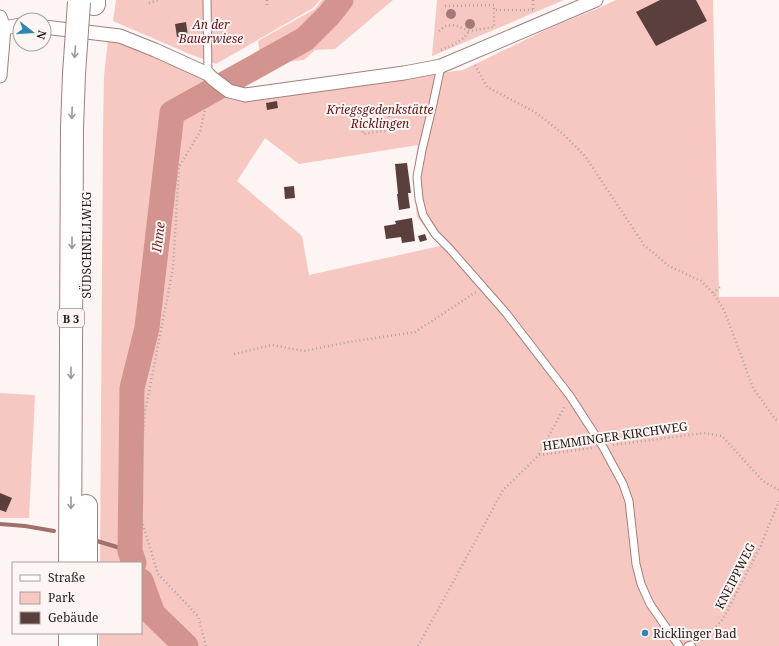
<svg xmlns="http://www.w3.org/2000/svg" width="779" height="646" font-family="'Noto Serif',serif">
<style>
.green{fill:#f7c7c2;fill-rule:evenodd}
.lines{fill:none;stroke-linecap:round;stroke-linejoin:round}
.stream{stroke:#9f706c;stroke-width:4}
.river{stroke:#d3948f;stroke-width:25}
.building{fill:#5b3f3d}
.service-casing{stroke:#9f807d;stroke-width:9}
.minor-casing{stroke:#9f807d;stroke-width:15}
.trunk-casing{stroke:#9f807d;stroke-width:24}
.path{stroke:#aea5a4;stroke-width:2.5;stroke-dasharray:1 3;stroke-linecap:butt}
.service{stroke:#fff;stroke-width:7}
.minor{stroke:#fff;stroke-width:13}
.trunk{stroke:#fff;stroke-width:22}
.trunk-bridge-casing{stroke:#9f807d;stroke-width:24;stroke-linecap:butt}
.trunk-bridge{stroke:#fff;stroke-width:22}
.tree{fill:#a57979}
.oneway{stroke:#9e9898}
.poi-dot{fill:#2b87b4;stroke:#fcf5f4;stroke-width:1.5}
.labels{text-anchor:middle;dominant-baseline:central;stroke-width:4;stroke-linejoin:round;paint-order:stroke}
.shield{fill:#fcf5f4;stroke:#675c5b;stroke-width:1}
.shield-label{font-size:11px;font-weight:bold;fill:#271b1a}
.park-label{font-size:12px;font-style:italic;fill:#5d1315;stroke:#fcf5f4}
.street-label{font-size:12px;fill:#271b1a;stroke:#fcf5f4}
.poi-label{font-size:12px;fill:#271b1a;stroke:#fcf5f4;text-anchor:start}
.water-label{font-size:13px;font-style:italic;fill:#772c2a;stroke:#fcf5f4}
</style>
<rect width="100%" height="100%" fill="#fcf5f4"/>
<!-- green -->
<g class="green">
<polygon points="116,0 320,0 313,8 216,64 187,53 113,21"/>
<polygon points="322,0 338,0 328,14 303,37 261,60 258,41 315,9"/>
<polygon points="345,0 393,0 335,49 315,50 304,60 294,61 276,58 308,40 332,17"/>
<polygon points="437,0 564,0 432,56"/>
<path d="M 616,0 L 713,0 L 719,297 L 779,297 L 779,646 L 99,646 L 99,633 L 141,633 L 141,563 L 100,563 L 103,131 L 104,76 L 108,40 C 142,48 174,66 206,80 L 210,84 L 229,99 L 243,102 L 275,98 L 432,74 L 463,70 L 552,27 L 599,8 ZM 265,138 L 299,164 L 418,145 L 413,175 L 417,217 L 440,246 L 309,275 L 302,236 L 237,181 Z"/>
<polygon points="0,393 35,395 29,518 0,518"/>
</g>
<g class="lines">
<!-- stream -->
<g class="stream">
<polyline points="0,524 25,526 54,531"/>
<polyline points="97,541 130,551"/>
</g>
<!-- river -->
<g class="river">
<polyline points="134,563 130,551 132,388 147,328 172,113 305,39 329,15 341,0"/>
<polyline points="141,581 153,614 186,646"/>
</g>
</g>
<!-- building -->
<g class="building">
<polygon points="660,0 696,0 707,21 656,46 636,12"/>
<polygon points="186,22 188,36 177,37 175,24"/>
<polygon points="277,101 278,108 267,110 266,103"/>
<polygon points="407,163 411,193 408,193 410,208 399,210 397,194 398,194 395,164"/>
<polygon points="294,186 295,198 285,199 284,187"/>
<polygon points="412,218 415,241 402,243 401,237 386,239 384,226 396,224 395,221"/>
<polygon points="425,234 427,240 420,242 418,236"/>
<polygon points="0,493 12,498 6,512 0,510"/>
</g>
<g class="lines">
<!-- service casing -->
<g class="service-casing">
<g id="service">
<polyline points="207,0 208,74"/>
<polyline points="441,66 433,104 422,150 417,177 419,199 423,215 435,234 449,248 506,313 570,396 603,447 623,484 629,501 636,564 641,584 650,604 679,646"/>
<polyline points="688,646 691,645"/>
</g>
</g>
<!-- minor casing -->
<g class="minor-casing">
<g id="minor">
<polyline points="0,17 4,28 0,76"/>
<polyline points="44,27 120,36 155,50 208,74 212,78 229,91 245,95 404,73 441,66 596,0"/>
<polyline points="4,28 20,25"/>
</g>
</g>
<!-- trunk casing -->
<g class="trunk-casing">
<g id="trunk">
<polyline points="94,4 94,0"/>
<polyline points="70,563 72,128 74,74"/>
<polyline points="86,563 86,506"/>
<polyline points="70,646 70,633"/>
<polyline points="86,646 86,633"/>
</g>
</g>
<!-- path -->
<g class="path">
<polyline points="267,0 267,8"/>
<polyline points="149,3 158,0"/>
<polyline points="445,6 494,5 494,10 533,10"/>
<polyline points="533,9 533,0"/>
<polyline points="439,31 445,26 455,25 469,31 494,27 494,10"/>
<path d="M 441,50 C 453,45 462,42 469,31"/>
<polyline points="475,65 487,87 535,112 562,133 585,156 644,245 669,266 701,281 713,293 724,310 753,388 775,419 779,421"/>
<polyline points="388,112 391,130 363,134 360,116 423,106"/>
<polyline points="391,130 398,133"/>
<polyline points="713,293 720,287"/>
<polyline points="234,354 272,345 304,351 349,342 415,332 476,292"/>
<polyline points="613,445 704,433 722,436 763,481 779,490"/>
<polyline points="539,454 565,406"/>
<polyline points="698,642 704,639 723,619 761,545 779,501"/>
<polyline points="206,646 198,616 158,574 137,505 145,412 173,268 179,167 200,132 206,104 217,98"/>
<polyline points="418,646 445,597 503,490 539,455 592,448"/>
</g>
<!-- service -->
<use href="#service" class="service"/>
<!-- minor -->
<use href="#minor" class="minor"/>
<!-- trunk -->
<use href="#trunk" class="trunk"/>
<!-- trunk-bridge casing -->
<g class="trunk-bridge-casing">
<polyline id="trunk-bridge" points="74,74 79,2"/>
</g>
<!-- trunk-bridge -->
<use href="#trunk-bridge" class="trunk-bridge"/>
</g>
<!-- trees -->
<g class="tree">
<circle cx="451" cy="14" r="5"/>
<circle cx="470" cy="24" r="5"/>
</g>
<!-- one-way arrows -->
<defs><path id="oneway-shaft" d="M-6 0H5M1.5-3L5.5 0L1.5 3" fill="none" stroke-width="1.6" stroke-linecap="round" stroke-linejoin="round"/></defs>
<g class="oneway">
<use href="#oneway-shaft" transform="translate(75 52) rotate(94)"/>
<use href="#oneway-shaft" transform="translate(72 113) rotate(92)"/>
<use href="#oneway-shaft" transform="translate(72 243) rotate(90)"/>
<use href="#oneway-shaft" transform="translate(71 373) rotate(90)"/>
<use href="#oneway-shaft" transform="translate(71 503) rotate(90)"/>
</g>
<!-- markers -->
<circle class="poi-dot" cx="645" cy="633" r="4"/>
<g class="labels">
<!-- shield labels -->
<rect class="shield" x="58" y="309" width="26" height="18" rx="3"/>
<g class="shield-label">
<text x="71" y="318">B 3</text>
</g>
<!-- park labels -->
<g class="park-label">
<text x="211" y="24">An der<tspan x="211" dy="14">Bauerwiese</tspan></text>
<text x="380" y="109">Kriegsgedenkstätte<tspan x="380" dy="14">Ricklingen</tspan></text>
</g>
<!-- street labels -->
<g class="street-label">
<text transform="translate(86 245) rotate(-90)">SÜDSCHNELLWEG</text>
<text transform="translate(615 436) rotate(-8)">HEMMINGER KIRCHWEG</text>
<text transform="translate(735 576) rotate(-63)">KNEIPPWEG</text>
</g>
<!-- poi labels -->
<g class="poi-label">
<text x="653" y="633">Ricklinger Bad</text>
</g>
<!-- water labels -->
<g class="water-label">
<text transform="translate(158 237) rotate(-83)">Ihme</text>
</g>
</g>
<!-- legend -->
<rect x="12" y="562" width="130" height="72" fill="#fcf5f4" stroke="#a79e9d"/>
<rect x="20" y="575" width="20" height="6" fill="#ffffff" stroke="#a79e9d"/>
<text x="48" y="582" font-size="12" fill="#271b1a">Straße</text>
<rect x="20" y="592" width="20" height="12" fill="#f7c7c2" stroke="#a79e9d"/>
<text x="48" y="602" font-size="12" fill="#271b1a">Park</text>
<rect x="20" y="612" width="20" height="12" fill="#5b3f3d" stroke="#a79e9d"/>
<text x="48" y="622" font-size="12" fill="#271b1a">Gebäude</text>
<!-- north arrow -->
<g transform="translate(32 32) rotate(107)"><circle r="19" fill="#fcf5f4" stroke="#a79e9d"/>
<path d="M0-3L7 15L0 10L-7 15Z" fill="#2b87b4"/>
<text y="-6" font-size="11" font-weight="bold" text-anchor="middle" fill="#271b1a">N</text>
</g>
</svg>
